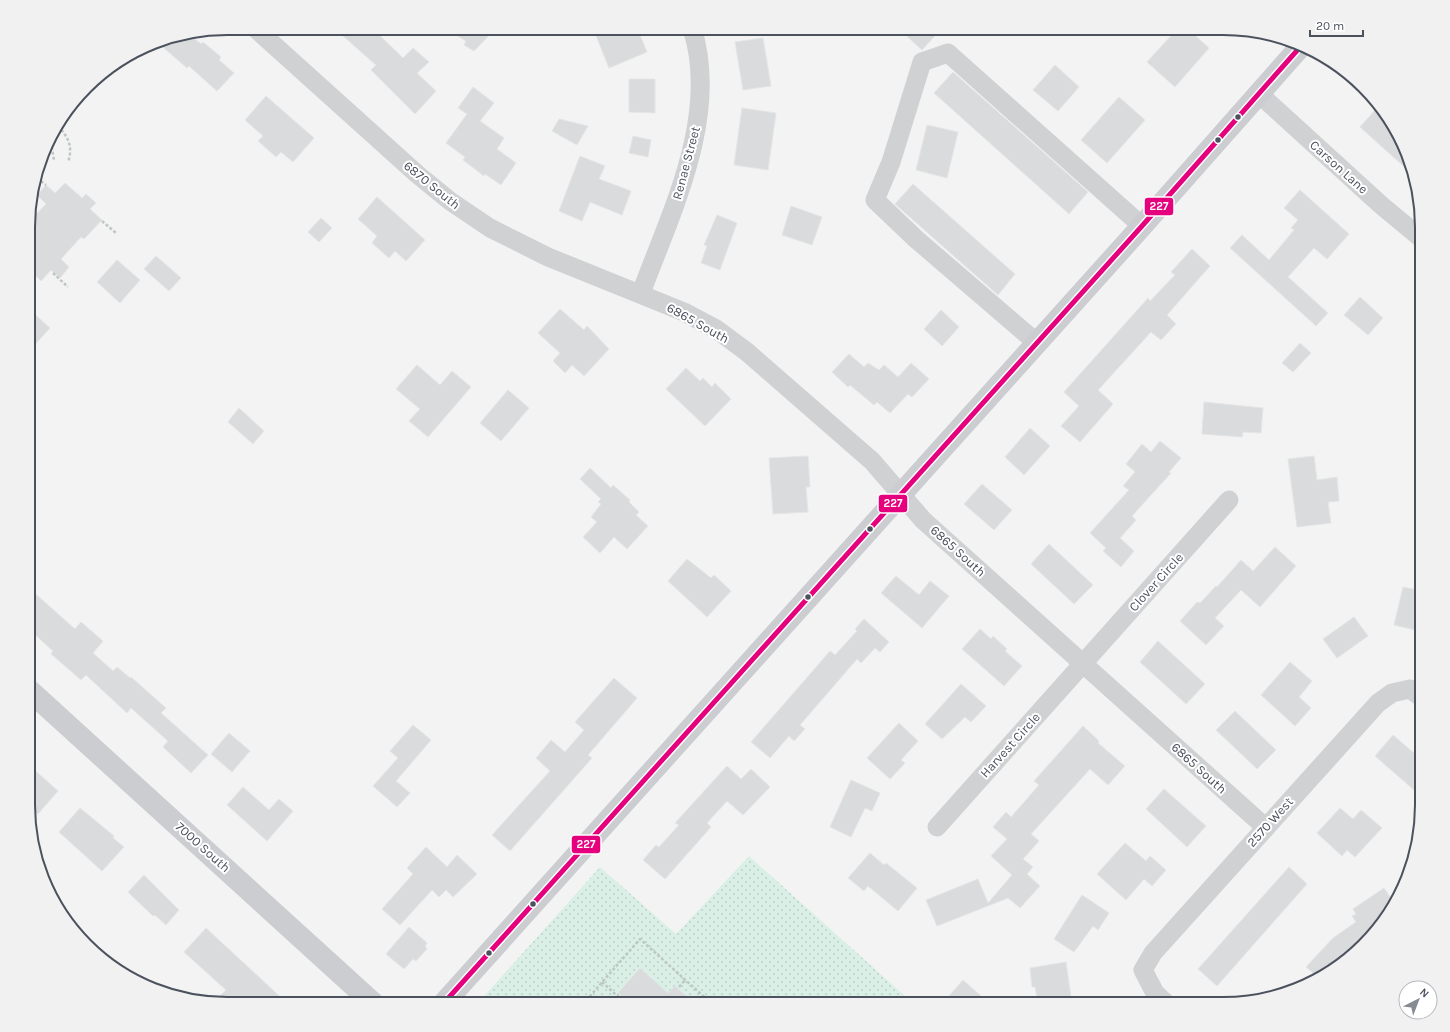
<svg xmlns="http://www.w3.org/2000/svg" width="1450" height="1032" font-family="Karla,sans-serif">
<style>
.grass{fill:url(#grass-dots)}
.building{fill:#dadbdd;stroke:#e4e5e6}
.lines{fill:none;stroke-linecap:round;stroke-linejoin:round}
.path{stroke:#bdc7c5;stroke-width:2.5;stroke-dasharray:3 2;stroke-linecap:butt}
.minor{stroke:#cfd1d3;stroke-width:19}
.major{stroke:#cbcdd0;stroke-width:22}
.bus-1-casing{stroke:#fff;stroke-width:8}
.bus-1{stroke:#e5007d;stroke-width:5}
.bus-dot{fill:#4b525e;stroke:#fff;stroke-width:1.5}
.labels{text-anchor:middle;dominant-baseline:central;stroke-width:4;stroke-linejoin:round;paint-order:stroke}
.street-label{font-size:13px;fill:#4b525e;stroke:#fff}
.rim{fill:none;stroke:#4b525e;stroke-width:2}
.line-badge{stroke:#fff;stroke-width:1.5}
.badge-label{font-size:11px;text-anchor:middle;font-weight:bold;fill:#fff}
</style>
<defs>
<pattern id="grass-dots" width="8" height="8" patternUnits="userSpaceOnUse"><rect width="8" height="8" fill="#daf0e6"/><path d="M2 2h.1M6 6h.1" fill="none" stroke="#bdd0c8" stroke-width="1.8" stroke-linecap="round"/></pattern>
</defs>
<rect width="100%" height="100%" fill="#f3f3f3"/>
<!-- grass -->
<polygon class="grass" points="749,856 914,1004 477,1004 600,867 676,934"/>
<!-- building -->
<g class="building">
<polygon points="334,28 372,28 403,58 413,48 429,62 417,73 436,91 415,114 371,70 376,65"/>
<polygon points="445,28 496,28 474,51 464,45 466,41"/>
<polygon points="593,28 637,28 647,52 609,68"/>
<polygon points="898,28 942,28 922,50"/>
<polygon points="1178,28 1187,28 1209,48 1175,87 1147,62"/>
<polygon points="190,35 201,44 203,42 221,57 219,60 234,73 217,91 189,66 187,68 157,42"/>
<polygon points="763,38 771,86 743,90 735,42"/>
<polygon points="1055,65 1079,87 1058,111 1033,90"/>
<polygon points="953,72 1088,192 1069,214 934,93"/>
<polygon points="629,79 655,79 655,113 629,112"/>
<polygon points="473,87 494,103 480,121 504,138 497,149 516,163 501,185 485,174 484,176 463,160 465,157 446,143 467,114 458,108"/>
<polygon points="266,96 314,138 293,162 281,152 276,157 258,141 263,136 245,120"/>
<polygon points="1119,97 1145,120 1107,163 1081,140"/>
<polygon points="742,108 776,113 768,170 734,165"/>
<polygon points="1376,109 1390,122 1401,139 1411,173 1360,127"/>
<polygon points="559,119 588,126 577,145 552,131"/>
<polygon points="927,125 958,132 947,178 916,170"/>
<polygon points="633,136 651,140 648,157 629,153"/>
<polygon points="580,156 605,166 599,179 631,191 622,215 590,202 582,221 559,211"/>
<polygon points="65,183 82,198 86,194 96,203 90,209 102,220 84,239 81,237 61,259 69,267 60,278 51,270 41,281 30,270 30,221 46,204 37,195 46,185 55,193"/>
<polygon points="913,184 1015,274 998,295 895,204"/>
<polygon points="1300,190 1349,234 1327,259 1314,248 1288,277 1328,313 1316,326 1230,248 1242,235 1269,260 1294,230 1291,228 1298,220 1284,208"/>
<polygon points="377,197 425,240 406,261 395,251 389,258 372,243 377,236 358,219"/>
<polygon points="791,206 822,217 812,245 782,235"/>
<polygon points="717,215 737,223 720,270 701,263 707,246 704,245"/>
<polygon points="321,218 332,228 319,242 308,232"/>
<polygon points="1192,249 1210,266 1167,315 1176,324 1161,340 1151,332 1098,390 1113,404 1080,442 1061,426 1079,406 1064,392 1148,298 1150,301 1175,275 1171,272"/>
<polygon points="156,256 181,278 169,291 144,269"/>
<polygon points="117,260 140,280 120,303 97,282"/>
<polygon points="1360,297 1383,318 1368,335 1344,315"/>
<polygon points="560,309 584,330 587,326 609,349 584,376 572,365 565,373 553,361 560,353 538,333"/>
<polygon points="30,310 50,328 30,350"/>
<polygon points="941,310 959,327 942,346 924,329"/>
<polygon points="1300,343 1311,353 1293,372 1282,363"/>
<polygon points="849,354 864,367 868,363 879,370 884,365 898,377 911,363 929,379 912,397 908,394 890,413 877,402 874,405 850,385 848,387 832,372"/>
<polygon points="417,365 440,385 452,371 471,387 428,437 409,421 420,409 396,389"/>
<polygon points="686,368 700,381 703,378 712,387 715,383 731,399 705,426 666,389"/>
<polygon points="508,390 529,408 501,441 480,423"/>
<polygon points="1204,402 1263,408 1261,433 1243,432 1242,437 1202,434"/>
<polygon points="239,408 264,431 253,444 228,422"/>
<polygon points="1030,428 1050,446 1024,475 1005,457"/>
<polygon points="1160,441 1181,458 1169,472 1171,473 1132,516 1136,520 1120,538 1134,551 1121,567 1103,551 1106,548 1090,533 1129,490 1123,486 1135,472 1126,464 1142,444 1151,452"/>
<polygon points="808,456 810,487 806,487 808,512 773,514 769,458"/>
<polygon points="1314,456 1317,480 1337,477 1339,501 1328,502 1331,523 1297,527 1288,459"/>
<polygon points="590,468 611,488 613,485 630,500 629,502 639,512 636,515 648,526 627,549 614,537 600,553 583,537 597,522 591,517 601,504 598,502 601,499 580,479"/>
<polygon points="982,484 1012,510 994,530 964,504"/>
<polygon points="1049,544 1093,585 1074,604 1031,564"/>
<polygon points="1275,547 1296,566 1260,607 1241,590 1215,618 1224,626 1206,645 1180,621 1197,602 1200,603 1216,586 1217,587 1241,560 1253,571"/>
<polygon points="687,559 711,578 714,575 731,591 707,617 668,581"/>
<polygon points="896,576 919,595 930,581 949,596 922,628 881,593"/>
<polygon points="1403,587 1422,591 1422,627 1416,626 1415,630 1394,625"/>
<polygon points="30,589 75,629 81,622 103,641 93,653 113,671 117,667 130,678 131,677 166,708 161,713 208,755 191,773 163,747 168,741 131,708 127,713 86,675 81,680 51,654 53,651 30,630"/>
<polygon points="1354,617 1368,636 1337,658 1323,639"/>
<polygon points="864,619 889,642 880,652 875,648 861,663 857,659 800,725 805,729 794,741 789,736 770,758 751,742 830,651 835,655 857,631 855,629"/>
<polygon points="980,629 991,639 993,636 1007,649 1005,651 1022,666 1004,686 962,649"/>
<polygon points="1158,641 1205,684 1186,704 1140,662"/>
<polygon points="1290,662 1312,681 1299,697 1311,708 1295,726 1261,695"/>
<polygon points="614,678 637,698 588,755 592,758 510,851 492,835 550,771 536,758 551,740 565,752 584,730 575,722"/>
<polygon points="961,684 986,706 971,722 965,717 942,739 925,724"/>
<polygon points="1235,711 1276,750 1257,769 1216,730"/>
<polygon points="899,723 918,741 901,760 905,763 890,779 867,758"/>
<polygon points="413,725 431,740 396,781 410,793 397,807 373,786 398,758 390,751"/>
<polygon points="1083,726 1099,741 1098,743 1125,766 1108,785 1090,769 1031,834 1039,841 1023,859 1033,867 1027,874 1040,886 1020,908 1008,898 937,926 926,900 978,879 988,903 1012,875 991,856 1007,839 993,827 1006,812 1011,817 1039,785 1034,781"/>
<polygon points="229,733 250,751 232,772 211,754"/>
<polygon points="1393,735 1422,760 1422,797 1375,756"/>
<polygon points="30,766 58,791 38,814 30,806"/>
<polygon points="727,766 741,779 751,769 770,787 743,815 727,801 707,823 711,827 665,879 643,860 656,845 659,847 679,825 675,823"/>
<polygon points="851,780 880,793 872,811 865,808 851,837 830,827"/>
<polygon points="243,787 269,810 279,799 293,811 267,841 227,805"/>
<polygon points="1164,789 1206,826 1187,847 1146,809"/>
<polygon points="80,808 114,836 113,838 124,847 102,871 59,832"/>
<polygon points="1340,808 1353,819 1361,810 1382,828 1355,857 1347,850 1342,856 1317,833"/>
<polygon points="1125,843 1146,861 1150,856 1166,870 1152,886 1144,879 1126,900 1097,874"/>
<polygon points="426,847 447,867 457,855 477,874 453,897 446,890 439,897 432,890 400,925 382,909 413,874 407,868"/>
<polygon points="870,853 884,865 886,863 917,888 898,911 868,886 864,891 848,878"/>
<polygon points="1289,867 1307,884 1217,986 1198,969"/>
<polygon points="144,875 179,910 166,925 155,915 153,916 128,892"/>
<polygon points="1384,888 1393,901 1382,909 1387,915 1381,926 1344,963 1319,978 1306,967 1333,938 1356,922 1352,916 1356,914 1353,909"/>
<polygon points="1082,895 1109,913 1098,930 1093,926 1074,952 1054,939"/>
<polygon points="409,927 427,943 425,946 427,949 416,961 413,959 404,969 386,954"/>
<polygon points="206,928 288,1004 213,1003 226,990 184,952"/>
<polygon points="1066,962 1072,1004 1038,1004 1035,987 1032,987 1030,968"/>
<polygon points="640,968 668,993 675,986 695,1004 630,1004 618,993"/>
<polygon points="963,980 990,1004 942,1004"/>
</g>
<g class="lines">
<!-- path -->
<g class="path">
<path d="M 58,126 C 69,138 73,147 68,162"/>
<polyline points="50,137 54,160"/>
<polyline points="37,178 46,185"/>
<polyline points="102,221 116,233"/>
<polyline points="53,273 68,287"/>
<polyline points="602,982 624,1002"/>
<polyline points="679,987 685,980"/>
<polyline points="583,1004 640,939 712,1004"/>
</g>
<!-- minor -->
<g class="minor">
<polyline points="255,28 417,174 450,201 490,228 548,257 684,312 716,329 747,352 872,461 923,520 1265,827"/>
<polyline points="1258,93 1381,205 1422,239"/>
<path d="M 641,293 C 671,212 720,116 692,28"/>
<polyline points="1037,343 916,239 875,200 891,162 922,62 948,53 1142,226"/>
<polyline points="937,827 1229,500"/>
<polyline points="1167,1004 1155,993 1143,970 1153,953 1378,703 1392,693 1410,689 1422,698"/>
</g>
<!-- major -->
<g class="major">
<polyline points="30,691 374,1004"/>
<polyline points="443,1004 1142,226 1301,46"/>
</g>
<!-- bus-1 casing -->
<g class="bus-1-casing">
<polyline id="bus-1" points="443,1004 1142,226 1301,46"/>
</g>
<!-- bus-1 -->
<use href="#bus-1" class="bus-1"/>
</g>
<!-- markers -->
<g class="bus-dot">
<circle cx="1238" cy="117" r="3.5"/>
<circle cx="1218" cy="140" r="3.5"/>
<circle cx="870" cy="529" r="3.5"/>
<circle cx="808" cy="597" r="3.5"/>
<circle cx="533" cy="904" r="3.5"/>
<circle cx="489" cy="953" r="3.5"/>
</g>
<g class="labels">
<!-- street labels -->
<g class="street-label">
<text transform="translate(686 163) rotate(-75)">Renae Street</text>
<text transform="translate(1339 167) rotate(42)">Carson Lane</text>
<text transform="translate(432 185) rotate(39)">6870 South</text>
<text transform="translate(698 323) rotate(29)">6865 South</text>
<text transform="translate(958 551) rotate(42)">6865 South</text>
<text transform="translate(1156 582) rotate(-48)">Clover Circle</text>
<text transform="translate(1010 745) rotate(-48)">Harvest Circle</text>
<text transform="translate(1199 768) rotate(42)">6865 South</text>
<text transform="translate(1270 822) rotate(-48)">2570 West</text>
<text transform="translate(203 847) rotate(42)">7000 South</text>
</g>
</g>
<!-- crop -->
<path d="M0 0H1450V1032H0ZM227 35H1223A192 192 0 0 1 1415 227V805A192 192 0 0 1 1223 997H227A192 192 0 0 1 35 805V227A192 192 0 0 1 227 35Z" fill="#f1f1f2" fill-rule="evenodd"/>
<path class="rim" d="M227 35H1223A192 192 0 0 1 1415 227V805A192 192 0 0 1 1223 997H227A192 192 0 0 1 35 805V227A192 192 0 0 1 227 35Z"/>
<g class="line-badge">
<rect x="1144" y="197" width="30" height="19" rx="4" fill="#e5007d"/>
<rect x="878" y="494" width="30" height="19" rx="4" fill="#e5007d"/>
<rect x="571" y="835" width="30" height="19" rx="4" fill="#e5007d"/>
</g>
<g class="badge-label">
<text x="1159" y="210">227</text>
<text x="893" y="507">227</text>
<text x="586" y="848">227</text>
</g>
<!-- north arrow -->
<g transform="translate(1418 1000) rotate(42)"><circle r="19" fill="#ffffff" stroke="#b7babf"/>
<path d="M0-3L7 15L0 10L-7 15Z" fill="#868a92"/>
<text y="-6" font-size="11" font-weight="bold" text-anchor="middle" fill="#4b525e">N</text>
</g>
<!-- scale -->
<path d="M1310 30v6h53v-6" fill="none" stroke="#4b525e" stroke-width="2"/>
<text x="1316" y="30" font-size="12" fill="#4b525e" stroke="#ffffff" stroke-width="3" paint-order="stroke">20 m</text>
</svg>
